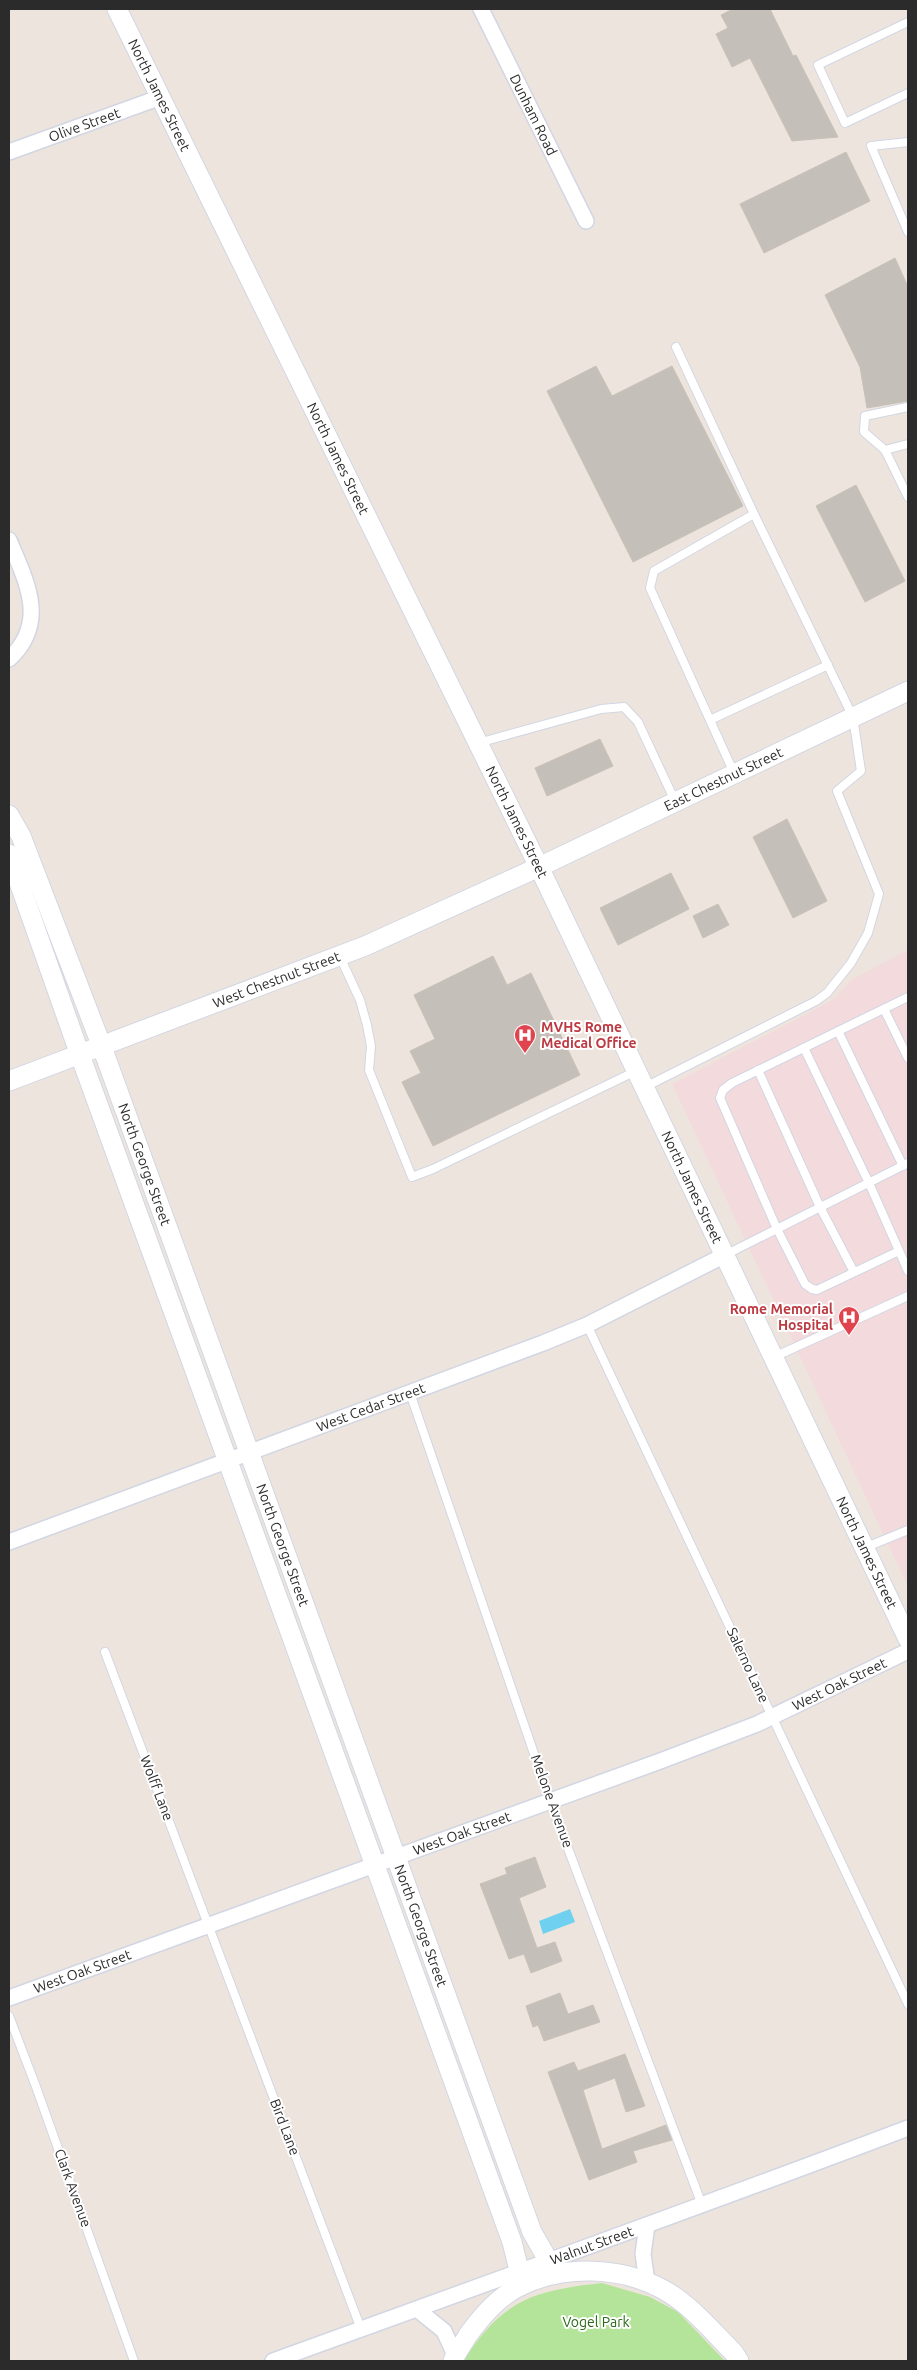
<svg xmlns="http://www.w3.org/2000/svg" width="917" height="2370" font-family="Ubuntu,sans-serif">
<style>
.medical{fill:#f3dadc}
.green{fill:#b4e499}
.water{fill:#6fd1ef}
.building{fill:#c5bfb9;stroke:#c8c1b6}
.lines{fill:none;stroke-linecap:round;stroke-linejoin:round}
.service-casing{stroke:#d2d6e3;stroke-width:10}
.minor-casing{stroke:#d2d6e3;stroke-width:18}
.tertiary-casing{stroke:#d2d6e3;stroke-width:21}
.service{stroke:#fff;stroke-width:8}
.minor{stroke:#fff;stroke-width:15}
.tertiary{stroke:#fff;stroke-width:19}
.labels{text-anchor:middle;dominant-baseline:central;stroke-width:4;stroke-linejoin:round;paint-order:stroke}
.street-label{font-size:14px;fill:#2b2b2b;stroke:#fff}
.health-label{font-size:14px;font-weight:bold;fill:#be3a42;stroke:#fff;text-anchor:start}
.park-label{font-size:14px;fill:#2c691a;stroke:#fff}
</style>
<rect width="100%" height="100%" fill="#ede5dd"/>
<!-- medical -->
<polygon class="medical" points="908,950 908,1587 672,1084 818,1008 835,998 851,980"/>
<!-- green -->
<path class="green" d="M 602,2283 L 650,2297 L 678,2312 L 725,2361 L 463,2361 C 503,2300 531,2291 602,2283 Z"/>
<!-- water -->
<polygon class="water" points="570,1909 575,1922 543,1934 539,1921"/>
<!-- building -->
<g class="building">
<polygon points="733,9 770,9 793,56 796,55 838,137 792,141 750,58 732,67 716,34 728,28 721,15"/>
<polygon points="846,152 870,201 764,253 740,204"/>
<polygon points="895,258 908,287 908,401 867,408 860,367 825,295"/>
<polygon points="596,366 612,396 672,366 743,506 633,562 547,391"/>
<polygon points="856,485 905,581 865,602 816,506"/>
<polygon points="600,739 613,766 547,796 535,768"/>
<polygon points="787,819 827,901 793,918 753,837"/>
<polygon points="671,873 689,909 618,945 600,908"/>
<polygon points="718,904 729,925 703,938 693,916"/>
<polygon points="493,956 507,985 531,973 580,1075 433,1146 402,1082 421,1073 410,1051 435,1039 414,995"/>
<polygon points="535,1857 546,1887 519,1898 537,1948 555,1942 562,1961 531,1973 524,1954 509,1959 480,1884 507,1874 505,1868"/>
<polygon points="560,1993 568,2014 593,2005 600,2022 544,2041 538,2025 533,2027 526,2006"/>
<polygon points="625,2054 645,2106 626,2112 615,2078 583,2090 602,2149 666,2125 672,2140 633,2151 637,2162 589,2180 548,2072 574,2062 578,2071"/>
</g>
<g class="lines">
<!-- service casing -->
<g class="service-casing">
<g id="service">
<polyline points="908,22 818,65 845,123 908,93"/>
<polyline points="908,142 871,146 908,232"/>
<polyline points="676,347 754,514"/>
<polyline points="908,407 865,416 864,432 885,450 908,497"/>
<polyline points="885,450 908,444"/>
<polyline points="710,720 828,665"/>
<polyline points="478,743 601,709 624,707 638,722 675,801"/>
<polyline points="340,957 360,1000 367,1025 371,1046 369,1070 412,1177 433,1169 636,1071"/>
<polyline points="884,1009 908,1058"/>
<polyline points="838,1031 903,1166"/>
<polyline points="804,1048 869,1183 908,1271"/>
<polyline points="758,1070 820,1207 854,1272"/>
<polyline points="645,1087 816,1001 827,993 851,963 868,933 879,894 837,791 861,771 853,717 754,514 654,571 650,588 734,773"/>
<polyline points="899,1251 817,1290 812,1289 805,1284 777,1229 720,1098 723,1090 732,1083 908,997"/>
<polyline points="725,1255 908,1163"/>
<polyline points="587,1325 908,2004"/>
<polyline points="774,1357 908,1296"/>
<polyline points="410,1393 551,1803 702,2205"/>
<polyline points="864,1548 908,1530"/>
<polyline points="105,1652 361,2329"/>
<polyline points="9,2016 35,2084 134,2361"/>
</g>
</g>
<!-- minor casing -->
<g class="minor-casing">
<g id="minor">
<path id="s1" d="M 481,9 L 586,221"/>
<path id="s2" d="M 9,152 L 161,97"/>
<path d="M 9,540 C 26,581 49,622 9,659"/>
<path id="s3" d="M 9,1542 L 543,1343 L 587,1325 L 725,1255"/>
<path id="s4" d="M 9,1998 L 663,1760 L 757,1724 L 908,1651"/>
<polyline points="647,2282 643,2254 647,2225"/>
<polyline points="418,2310 444,2331 455,2355"/>
<path id="s5" d="M 273,2361 C 485,2284 697,2208 908,2128"/>
</g>
</g>
<!-- tertiary casing -->
<g class="tertiary-casing">
<g id="tertiary">
<path id="s6" d="M 117,9 L 539,867 L 908,1639"/>
<path id="s7" d="M 9,815 L 21,836 L 102,1047 L 532,2232 L 556,2274"/>
<polyline points="9,854 80,1055 512,2242 519,2270 521,2286"/>
<path id="s8" d="M 9,1081 L 365,946 L 539,867 L 908,691"/>
<path d="M 453,2361 C 456,2352 463,2344 468,2335 C 482,2316 498,2297 520,2286 C 564,2265 621,2266 664,2290 C 691,2305 712,2331 734,2353 L 739,2361"/>
</g>
</g>
<!-- service -->
<use href="#service" class="service"/>
<!-- minor -->
<use href="#minor" class="minor"/>
<!-- tertiary -->
<use href="#tertiary" class="tertiary"/>
</g>
<!-- icons -->
<defs>
<g id="hospital-pin" transform="scale(1.125)"><path d="M0 17L-7.5 6A9.5 9.5 0 1 1 7.5 6Z" fill="#e0444e" stroke="#fff"/><path d="M-5-5h3v3.5h4V-5h3V5h-3V1.5h-4V5h-3Z" fill="#fff"/></g>
</defs>
<g fill-rule="evenodd">
<use href="#hospital-pin" x="525" y="1035"/>
<use href="#hospital-pin" x="849" y="1317"/>
</g>
<g class="labels">
<!-- street labels -->
<g class="street-label">
<text stroke="none"><textPath href="#s6" startOffset="96">North James Street</textPath></text>
<text stroke="none"><textPath href="#s1" startOffset="118">Dunham Road</textPath></text>
<text stroke="none"><textPath href="#s2" startOffset="80">Olive Street</textPath></text>
<text stroke="none"><textPath href="#s6" startOffset="501">North James Street</textPath></text>
<text stroke="none"><textPath href="#s8" startOffset="776">East Chestnut Street</textPath></text>
<text stroke="none"><textPath href="#s6" startOffset="906">North James Street</textPath></text>
<text stroke="none"><textPath href="#s8" startOffset="286">West Chestnut Street</textPath></text>
<text stroke="none"><textPath href="#s7" startOffset="375">North George Street</textPath></text>
<text stroke="none"><textPath href="#s6" startOffset="1311">North James Street</textPath></text>
<text stroke="none"><textPath href="#s3" startOffset="386">West Cedar Street</textPath></text>
<text stroke="none"><textPath href="#s7" startOffset="780">North George Street</textPath></text>
<text stroke="none"><textPath href="#s6" startOffset="1716">North James Street</textPath></text>
<text transform="translate(748 1665) rotate(65)">Salerno Lane</text>
<text stroke="none"><textPath href="#s4" startOffset="888">West Oak Street</textPath></text>
<text transform="translate(157 1788) rotate(69)">Wolff Lane</text>
<text transform="translate(552 1801) rotate(70)">Melone Avenue</text>
<text stroke="none"><textPath href="#s4" startOffset="482">West Oak Street</textPath></text>
<text stroke="none"><textPath href="#s7" startOffset="1185">North George Street</textPath></text>
<text stroke="none"><textPath href="#s4" startOffset="78">West Oak Street</textPath></text>
<text transform="translate(285 2127) rotate(69)">Bird Lane</text>
<text transform="translate(73 2188) rotate(70)">Clark Avenue</text>
<text stroke="none"><textPath href="#s5" startOffset="339">Walnut Street</textPath></text>
</g>
<!-- health labels -->
<g class="health-label">
<text x="541" y="1027">MVHS Rome<tspan x="541" dy="16">Medical Office</tspan></text>
<text x="833" y="1309" text-anchor="end">Rome Memorial<tspan x="833" dy="16">Hospital</tspan></text>
</g>
<!-- park labels -->
<g class="park-label">
<text x="596" y="2322">Vogel Park</text>
</g>
</g>
<!-- border -->
<rect width="917" height="2370" fill="none" stroke="#2b2b2b" stroke-width="20"/>
</svg>
